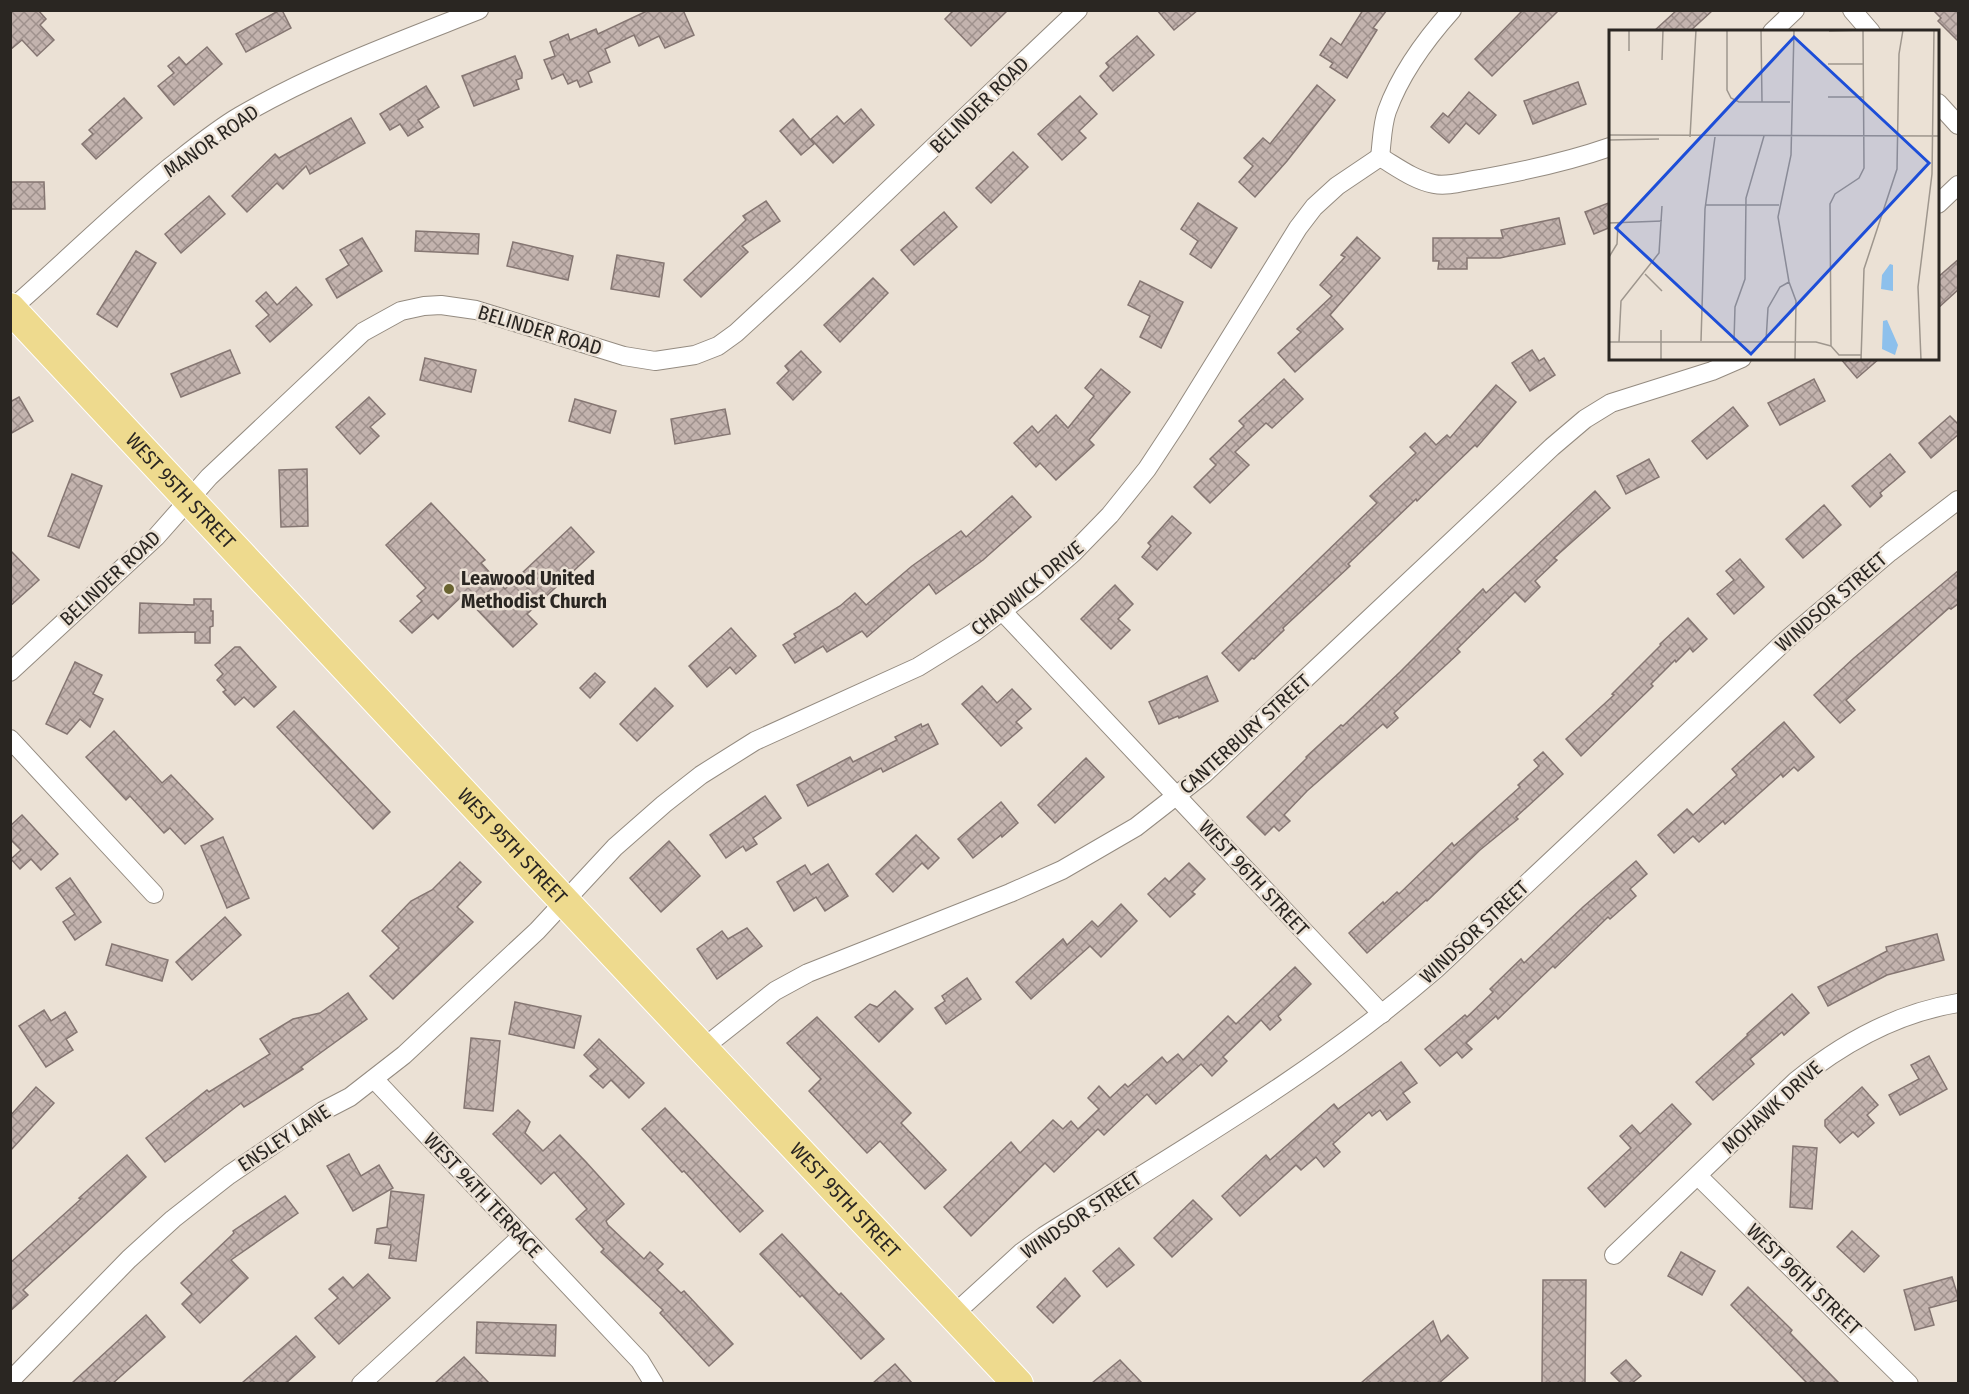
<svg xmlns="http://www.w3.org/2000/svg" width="1969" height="1394" font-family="'Fira Sans Condensed',sans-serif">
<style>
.building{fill:url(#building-cross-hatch);stroke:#857672;stroke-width:1.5}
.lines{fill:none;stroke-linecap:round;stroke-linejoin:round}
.minor-casing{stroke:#948b80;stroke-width:20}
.primary-casing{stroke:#fff;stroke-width:32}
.minor{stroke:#fff;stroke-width:18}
.primary{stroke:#eeda8e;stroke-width:30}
.poi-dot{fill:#69632f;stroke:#ebe1d5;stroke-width:2}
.labels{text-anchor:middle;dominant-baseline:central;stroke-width:5;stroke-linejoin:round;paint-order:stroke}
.street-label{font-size:20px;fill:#2a2622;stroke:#ebe1d5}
.poi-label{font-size:20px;font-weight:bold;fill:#2a2622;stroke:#ebe1d5;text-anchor:start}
.inset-road{fill:none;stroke:#9e968d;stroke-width:1.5}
.view{fill:#1d4ed8;fill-opacity:0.15;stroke:#1d4ed8;stroke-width:3}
.inset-edge{fill:none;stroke:#2a2622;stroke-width:3}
</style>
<defs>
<pattern id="building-cross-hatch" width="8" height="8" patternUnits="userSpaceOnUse" patternTransform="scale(1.5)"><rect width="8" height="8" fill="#c3b3ae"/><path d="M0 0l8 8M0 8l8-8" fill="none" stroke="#9f918d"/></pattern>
</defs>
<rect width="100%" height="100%" fill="#ebe1d5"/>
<!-- building -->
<g class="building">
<polygon points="14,10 38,10 46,19 40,25 54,40 37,56 22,40 10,50 10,14"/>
<polygon points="280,10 282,10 291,28 246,52 236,34"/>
<polygon points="649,10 683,10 694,35 665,48 659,36 639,46 634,35 605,49 610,62 588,72 592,82 580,87 577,80 568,84 563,74 552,79 544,60 555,56 550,42 568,34 570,40 596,29 598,34"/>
<polygon points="954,10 1008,10 971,46 945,19"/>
<polygon points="1157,10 1198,10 1174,30"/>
<polygon points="1363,10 1387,10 1373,28 1377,30 1347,78 1330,67 1333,63 1320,55 1331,38 1341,45"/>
<polygon points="1523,10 1559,10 1492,76 1475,59"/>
<polygon points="1677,10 1713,10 1689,32 1653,32"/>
<polygon points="1933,10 1959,10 1959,42 1938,21 1941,18"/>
<polygon points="1137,36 1154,55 1113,91 1100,76 1109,67 1106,63"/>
<polygon points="207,47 222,64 174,105 158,86 174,73 168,66 179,57 186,65"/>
<polygon points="515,56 522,73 522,78 516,80 519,89 474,106 462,76"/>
<polygon points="1578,82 1586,104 1533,124 1524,101"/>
<polygon points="1317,85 1335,100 1287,161 1255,197 1239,182 1253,166 1244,158 1263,138 1270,144"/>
<polygon points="426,86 439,107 418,120 423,127 408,136 400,124 390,130 380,114"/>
<polygon points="1469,92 1496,115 1479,134 1466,123 1449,143 1431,127 1443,113 1448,117"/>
<polygon points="1080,96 1097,114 1079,131 1086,138 1062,160 1038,134"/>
<polygon points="124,98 142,118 96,159 82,144 93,134 89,130"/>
<polygon points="861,109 874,125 833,163 811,139 837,116 844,124"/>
<polygon points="351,118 365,143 310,174 306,166 283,189 277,183 247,212 232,196 275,154 279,158"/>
<polygon points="793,119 814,144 801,155 780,131"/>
<polygon points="1013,152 1028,167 991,203 976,188"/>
<polygon points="10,182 44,182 45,209 10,209"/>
<polygon points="209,196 225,214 181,253 165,234"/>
<polygon points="766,201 780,221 742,246 748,252 701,297 684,280 746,220 743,216"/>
<polygon points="1611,202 1611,227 1594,234 1585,212"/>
<polygon points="1198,203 1237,228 1211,268 1190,254 1198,241 1181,229"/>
<polygon points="944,212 957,227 914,265 901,250"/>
<polygon points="1559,218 1565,244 1500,258 1467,258 1467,269 1438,269 1439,261 1433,261 1433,238 1503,238 1501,230"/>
<polygon points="416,231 479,234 478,254 415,251"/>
<polygon points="1357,237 1380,258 1330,315 1343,329 1295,372 1278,353 1301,332 1297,329 1332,296 1320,285 1345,257 1341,255"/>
<polygon points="362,238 382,271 337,298 326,279 349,265 340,250"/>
<polygon points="513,242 573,256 568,280 507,266"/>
<polygon points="136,251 156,263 117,327 97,314"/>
<polygon points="617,255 664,263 659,297 611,289"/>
<polygon points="1959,259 1959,289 1938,308 1938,277"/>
<polygon points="873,278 888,293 840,342 824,325"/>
<polygon points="1140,281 1183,302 1161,348 1140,337 1150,316 1128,305"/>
<polygon points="296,287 312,305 270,342 256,326 269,315 256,301 266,292 277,305"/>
<polygon points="230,350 240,373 181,397 171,374"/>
<polygon points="1532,350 1539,361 1544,358 1555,375 1530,391 1512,363"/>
<polygon points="801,351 821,372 793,400 777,383 789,371 785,366"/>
<polygon points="425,358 476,370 471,392 420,380"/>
<polygon points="1840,358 1880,358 1857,378"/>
<polygon points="1101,369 1130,392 1089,440 1094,445 1056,480 1040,463 1036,467 1014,443 1032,426 1038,433 1056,415 1068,428 1094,396 1085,388"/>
<polygon points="1284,379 1303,399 1272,428 1266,423 1235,452 1249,465 1210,503 1194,487 1216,465 1210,459 1244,426 1239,421"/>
<polygon points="1814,379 1825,401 1780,425 1768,403"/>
<polygon points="1496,385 1516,402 1477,447 1475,445 1417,501 1416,499 1348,564 1350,566 1283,628 1284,630 1254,659 1252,658 1239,671 1222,653 1377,503 1370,496 1416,453 1410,447 1425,433 1436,445 1447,435 1450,438"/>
<polygon points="19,397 33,421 10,434 10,402"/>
<polygon points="369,397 385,414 370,427 379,436 360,454 336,427"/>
<polygon points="575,399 616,411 610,433 569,421"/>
<polygon points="1733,407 1748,426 1707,459 1692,441"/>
<polygon points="725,409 730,434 675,444 671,419"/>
<polygon points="1950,416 1959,425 1959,434 1931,458 1919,443"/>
<polygon points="1890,454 1905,472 1880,493 1882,496 1870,507 1852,486"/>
<polygon points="1649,459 1659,477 1626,494 1617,476"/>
<polygon points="307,469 308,526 281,527 279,470"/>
<polygon points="72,474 102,486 79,548 48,536"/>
<polygon points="1595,491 1610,508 1554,558 1557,560 1535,581 1540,587 1525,602 1515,592 1457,649 1460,652 1394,713 1398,718 1387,728 1383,724 1307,791 1284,815 1290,821 1279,831 1274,826 1265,835 1247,817 1307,758 1306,757 1341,725 1343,726 1400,672 1483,589 1486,593"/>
<polygon points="1012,496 1031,517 983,560 936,594 929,584 867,637 862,631 827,652 823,646 795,663 783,645 796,637 794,634 840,606 855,593 866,605 912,566 961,531 966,537"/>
<polygon points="431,503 485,560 481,563 505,589 571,527 594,552 527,614 537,624 513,647 463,595 438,619 433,614 412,633 400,621 422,601 417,596 426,588 386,545"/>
<polygon points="1824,505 1841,525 1803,558 1786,539"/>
<polygon points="1172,516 1191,533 1157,570 1142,557 1151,546 1148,543"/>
<polygon points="10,550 39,580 10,606"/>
<polygon points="1740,559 1764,587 1734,614 1717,594 1734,580 1726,571"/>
<polygon points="1959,570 1959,603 1951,609 1949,608 1846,700 1855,710 1840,723 1814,695 1854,658"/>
<polygon points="1115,585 1133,604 1118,619 1130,630 1111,649 1081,619"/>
<polygon points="194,599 211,599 211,611 213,611 213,626 210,627 210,643 195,643 195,632 139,633 140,603 194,605"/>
<polygon points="1688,618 1707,639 1693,652 1690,648 1676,662 1675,660 1651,684 1653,686 1581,756 1566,739 1614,695 1612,694 1661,645 1660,644"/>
<polygon points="731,628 756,656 736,674 730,667 707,687 689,666"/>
<polygon points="235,647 240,647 276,687 254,707 244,697 235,705 223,692 226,690 217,680 223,674 215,665"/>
<polygon points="75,662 102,675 93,694 103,699 90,727 80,719 67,734 46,724"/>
<polygon points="595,673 605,682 590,698 580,688"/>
<polygon points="1207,676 1218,701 1179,718 1178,716 1159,724 1149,702"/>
<polygon points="982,686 997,703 1012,689 1031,709 1016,722 1022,728 1001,746 962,704"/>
<polygon points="655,688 673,706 637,741 620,724"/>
<polygon points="294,711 390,812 373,829 277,727"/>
<polygon points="1784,722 1814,757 1798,771 1794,767 1783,777 1781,774 1725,824 1723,821 1699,842 1693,836 1674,853 1658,835 1687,809 1693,815 1737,775 1732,769"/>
<polygon points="921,724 922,727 928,724 938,744 883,772 881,768 808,806 797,785 850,757 853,762 897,740 895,737"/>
<polygon points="114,731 162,783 171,775 213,819 185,844 170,828 164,833 130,796 126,800 86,757"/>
<polygon points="1543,752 1563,774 1516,817 1518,819 1480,850 1427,901 1426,900 1367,953 1349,933 1383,902 1384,904 1397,892 1399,894 1452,843 1454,846 1520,787 1518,785 1539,766 1534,760"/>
<polygon points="1086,758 1104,777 1055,823 1038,805"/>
<polygon points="765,796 781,818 753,838 757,844 746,851 743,846 726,858 710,835"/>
<polygon points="1001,802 1018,823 1002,837 1001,835 973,858 958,839"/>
<polygon points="22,815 58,854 41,870 31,859 20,869 11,859 21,850 10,839 10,826"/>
<polygon points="916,835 939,858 928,869 922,863 893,892 876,874"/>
<polygon points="223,837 249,898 227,908 201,846"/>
<polygon points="669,841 700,876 661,912 630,878"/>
<polygon points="1636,861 1647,874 1630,889 1636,896 1610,919 1608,917 1555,968 1553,966 1498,1019 1496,1016 1466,1043 1472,1049 1462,1058 1457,1052 1440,1066 1425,1049 1465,1015 1467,1017 1493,992 1490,989 1521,959 1524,963 1583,907"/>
<polygon points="460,862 481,882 457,907 473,922 393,999 370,976 399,948 382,931 411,901 432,890"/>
<polygon points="1189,863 1205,879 1192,892 1195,894 1170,917 1148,894 1165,878 1169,882"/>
<polygon points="828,864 848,896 825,911 816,897 794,911 777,882 805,865 811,875"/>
<polygon points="70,878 101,922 75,940 63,922 75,914 56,888"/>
<polygon points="1121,904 1137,921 1101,957 1090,946 1031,999 1016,982 1063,939 1067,945 1092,921 1098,927"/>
<polygon points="225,917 241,935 192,980 176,962"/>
<polygon points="747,928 762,946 717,979 697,949 722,931 728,939"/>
<polygon points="1937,934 1944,960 1887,975 1828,1006 1818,987 1887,951 1886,947"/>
<polygon points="112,944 168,960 162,981 106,965"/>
<polygon points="1295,967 1311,984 1278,1016 1281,1020 1270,1030 1261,1020 1223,1057 1227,1061 1212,1076 1201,1064 1156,1104 1147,1094 1104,1135 1098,1129 1054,1172 1045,1163 971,1236 944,1207 1011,1142 1020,1153 1053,1120 1063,1129 1071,1121 1078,1129 1099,1109 1088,1098 1099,1086 1110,1098 1125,1084 1128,1087 1162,1057 1167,1063 1178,1054 1183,1060 1228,1016 1236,1024"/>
<polygon points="967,978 981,999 946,1024 935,1008 945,1001 942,996"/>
<polygon points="895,991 913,1009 879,1042 855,1017 870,1004 877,1007"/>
<polygon points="348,993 367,1019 301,1067 303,1069 244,1107 241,1103 165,1162 146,1138 207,1090 209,1092 270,1054 260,1039 293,1019 320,1013"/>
<polygon points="1792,994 1809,1013 1784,1035 1782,1032 1750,1059 1754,1064 1713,1100 1696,1082 1748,1035 1747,1034"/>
<polygon points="515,1002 581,1016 574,1048 509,1034"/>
<polygon points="44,1010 51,1021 65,1012 77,1032 66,1039 73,1050 46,1067 19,1026"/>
<polygon points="817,1017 911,1113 901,1123 946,1170 925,1189 880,1141 867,1153 809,1091 821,1079 787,1043"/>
<polygon points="471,1038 500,1041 493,1111 464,1108"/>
<polygon points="599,1039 644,1083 629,1098 611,1080 603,1088 590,1076 598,1069 584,1055"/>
<polygon points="1929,1056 1947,1089 1900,1115 1889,1095 1919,1079 1911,1065"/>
<polygon points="1401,1062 1417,1083 1403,1093 1410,1102 1387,1120 1380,1110 1372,1116 1369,1112 1333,1144 1340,1152 1324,1167 1316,1157 1301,1170 1296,1165 1240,1216 1222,1196 1266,1155 1270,1160 1334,1104 1338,1109"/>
<polygon points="36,1087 54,1103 10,1151 10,1116"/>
<polygon points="1862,1087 1878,1105 1867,1115 1874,1123 1858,1137 1853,1132 1840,1143 1825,1126 1825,1120"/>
<polygon points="1672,1104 1691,1124 1605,1207 1588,1188 1631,1148 1620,1136 1632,1125 1640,1134"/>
<polygon points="665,1108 763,1211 740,1232 684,1171 682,1172 642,1129"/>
<polygon points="518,1110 530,1122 525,1133 543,1151 560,1135 586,1162 624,1204 606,1221 608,1225 644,1259 650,1252 663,1264 657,1270 681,1293 684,1291 733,1344 709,1366 660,1313 663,1310 601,1252 604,1249 576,1219 587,1209 554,1172 541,1184 493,1134"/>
<polygon points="1793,1146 1817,1148 1812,1209 1790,1207"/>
<polygon points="349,1154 361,1176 379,1165 393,1188 353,1211 327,1166"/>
<polygon points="127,1155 146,1177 23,1290 28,1295 10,1311 10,1263 81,1199 79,1198"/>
<polygon points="391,1191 424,1195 416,1261 389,1258 391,1245 375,1243 377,1229 387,1227"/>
<polygon points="285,1196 298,1213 231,1260 248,1278 200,1323 182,1304 192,1294 181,1283 234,1233 233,1231"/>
<polygon points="1193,1200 1212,1219 1172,1257 1154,1238"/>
<polygon points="1852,1231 1879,1256 1864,1272 1837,1247"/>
<polygon points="782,1234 839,1295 841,1293 884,1339 861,1359 802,1295 800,1297 760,1254"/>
<polygon points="1119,1248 1134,1265 1107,1287 1093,1271"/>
<polygon points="1681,1252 1715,1271 1702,1295 1668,1276"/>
<polygon points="368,1274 390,1298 339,1344 315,1318 338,1298 329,1289 343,1277 353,1288"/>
<polygon points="1952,1277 1959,1300 1929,1308 1934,1325 1915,1330 1904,1290"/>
<polygon points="1065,1278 1080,1296 1053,1323 1037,1307"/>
<polygon points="1543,1280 1586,1280 1585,1383 1542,1383"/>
<polygon points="1748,1287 1792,1330 1790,1333 1839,1383 1807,1383 1731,1305"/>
<polygon points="146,1315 165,1337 113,1383 72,1383"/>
<polygon points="1433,1321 1441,1342 1448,1335 1468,1358 1439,1383 1361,1383"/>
<polygon points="477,1322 556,1325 555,1356 476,1353"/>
<polygon points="296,1336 315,1357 286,1383 242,1383"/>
<polygon points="464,1357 489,1383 435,1383"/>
<polygon points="1120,1360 1142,1383 1092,1383"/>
<polygon points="1626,1360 1641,1376 1632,1383 1621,1383 1611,1373"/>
<polygon points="895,1364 912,1383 873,1383"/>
</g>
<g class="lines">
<!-- minor casing -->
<g class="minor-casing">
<g id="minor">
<polyline points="1852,10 1871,32"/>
<polyline points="1772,32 1795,10"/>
<polyline points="1938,103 1958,125"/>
<path d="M 1380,157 C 1397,167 1414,180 1434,184 C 1448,187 1465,181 1480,179 C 1525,171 1567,162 1610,147"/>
<path d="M 1380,157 C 1382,142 1382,125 1387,111 C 1400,75 1426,39 1452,10"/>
<polyline points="1938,204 1958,185"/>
<path d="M 10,310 C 64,263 115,212 170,167 C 193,149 216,130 240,116 C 315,72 398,42 479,10"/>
<polyline points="1003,612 1382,1014"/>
<polyline points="10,672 156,537 209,477 363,332 401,311 424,306 441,305 476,310 624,356 655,361 695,355 718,346 736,333 800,274 1078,10"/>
<polyline points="10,739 154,894"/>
<polyline points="703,1048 775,991 808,973 1010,893 1062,870 1136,827 1204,774 1552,447 1585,419 1611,403 1712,371 1742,358"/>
<polyline points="374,1079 640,1361 654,1384"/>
<polyline points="1698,1176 1909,1384"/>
<path d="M 1614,1255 L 1796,1081 C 1844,1042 1897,1013 1958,1003"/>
<path d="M 953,1315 L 1022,1252 L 1044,1236 C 1177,1152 1316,1073 1436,969 L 1784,642 L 1890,552 L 1958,500"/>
<polyline points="10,1381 129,1259 173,1219 229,1175 323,1111 350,1097 404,1055 537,931 615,847 664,804 701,775 755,741 918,667 973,633 1035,586 1073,553 1110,515 1147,469 1178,422 1298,228 1314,207 1337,186 1380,157"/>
<polyline points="361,1384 522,1236"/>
</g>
</g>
<!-- primary casing -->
<g class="primary-casing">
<g id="primary">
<path id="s1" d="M 10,308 L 565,902 L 1018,1384"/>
</g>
</g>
<!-- minor -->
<use href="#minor" class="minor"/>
<!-- primary -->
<use href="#primary" class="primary"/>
</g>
<!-- markers -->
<circle class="poi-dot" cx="449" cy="589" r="6"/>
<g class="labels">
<!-- street labels -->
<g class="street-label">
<text transform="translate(979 105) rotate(-44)">BELINDER ROAD</text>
<text transform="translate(211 141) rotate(-35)">MANOR ROAD</text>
<text transform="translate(540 330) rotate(17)">BELINDER ROAD</text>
<text stroke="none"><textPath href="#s1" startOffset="250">WEST 95TH STREET</textPath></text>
<text transform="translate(110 578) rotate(-43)">BELINDER ROAD</text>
<text transform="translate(1027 588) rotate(-39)">CHADWICK DRIVE</text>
<text transform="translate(1831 602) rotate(-41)">WINDSOR STREET</text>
<text transform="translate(1245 734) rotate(-42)">CANTERBURY STREET</text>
<text stroke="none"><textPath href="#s1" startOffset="736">WEST 95TH STREET</textPath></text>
<text transform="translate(1254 878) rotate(47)">WEST 96TH STREET</text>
<text transform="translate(1474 932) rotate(-43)">WINDSOR STREET</text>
<text transform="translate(1772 1107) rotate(-42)">MOHAWK DRIVE</text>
<text transform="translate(284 1138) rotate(-33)">ENSLEY LANE</text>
<text transform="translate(483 1195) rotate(47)">WEST 94TH TERRACE</text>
<text stroke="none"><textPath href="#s1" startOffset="1222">WEST 95TH STREET</textPath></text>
<text transform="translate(1081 1215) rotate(-34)">WINDSOR STREET</text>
<text transform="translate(1804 1279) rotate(44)">WEST 96TH STREET</text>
</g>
<!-- poi labels -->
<g class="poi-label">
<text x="461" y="578">Leawood United<tspan x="461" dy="23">Methodist Church</tspan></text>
</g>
</g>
<!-- overview -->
<g transform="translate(1609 30)">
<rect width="330" height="330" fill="#ebe1d5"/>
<path d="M 281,234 L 284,235 L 284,261 L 272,259 L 273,245 ZM 278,290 L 289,315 L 286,325 L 273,319 L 274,291 Z" fill="#8dc0ec"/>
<path class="inset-road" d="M 118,0 L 118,60 L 122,68 L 130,72 L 181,72M 152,0 L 153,72M 220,1 L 252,0M 20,21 L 20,0M 53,30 L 54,0M 219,34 L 254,34M 219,67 L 254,67M 0,105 L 330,106M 81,107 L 87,0M 0,110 L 50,109M 97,175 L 170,175M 0,193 L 53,191M 0,227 L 8,214 L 9,193M 36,244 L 53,261M 180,252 L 169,187 L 182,125 L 185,0M 180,252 L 187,271 L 186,330M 92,311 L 96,179 L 106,107M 125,311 L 126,277 L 136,249 L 137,168 L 155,106M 157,311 L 159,278 L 171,257 L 180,252M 0,312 L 207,312 L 222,316M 10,312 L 12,271 L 50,223 L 53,176M 252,325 L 230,325 L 222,316 L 221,174 L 226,164 L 250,148 L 255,138 L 254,0M 52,330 L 52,300M 252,330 L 255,239 L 288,139 L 290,24 L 294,0M 312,330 L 309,257 L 323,144 L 325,0"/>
<path class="view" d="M 185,7 L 320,133 L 142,324 L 7,198 Z"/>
<rect width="330" height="330" class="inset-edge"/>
</g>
<!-- border -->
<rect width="1969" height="1394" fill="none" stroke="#2a2622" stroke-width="24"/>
</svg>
